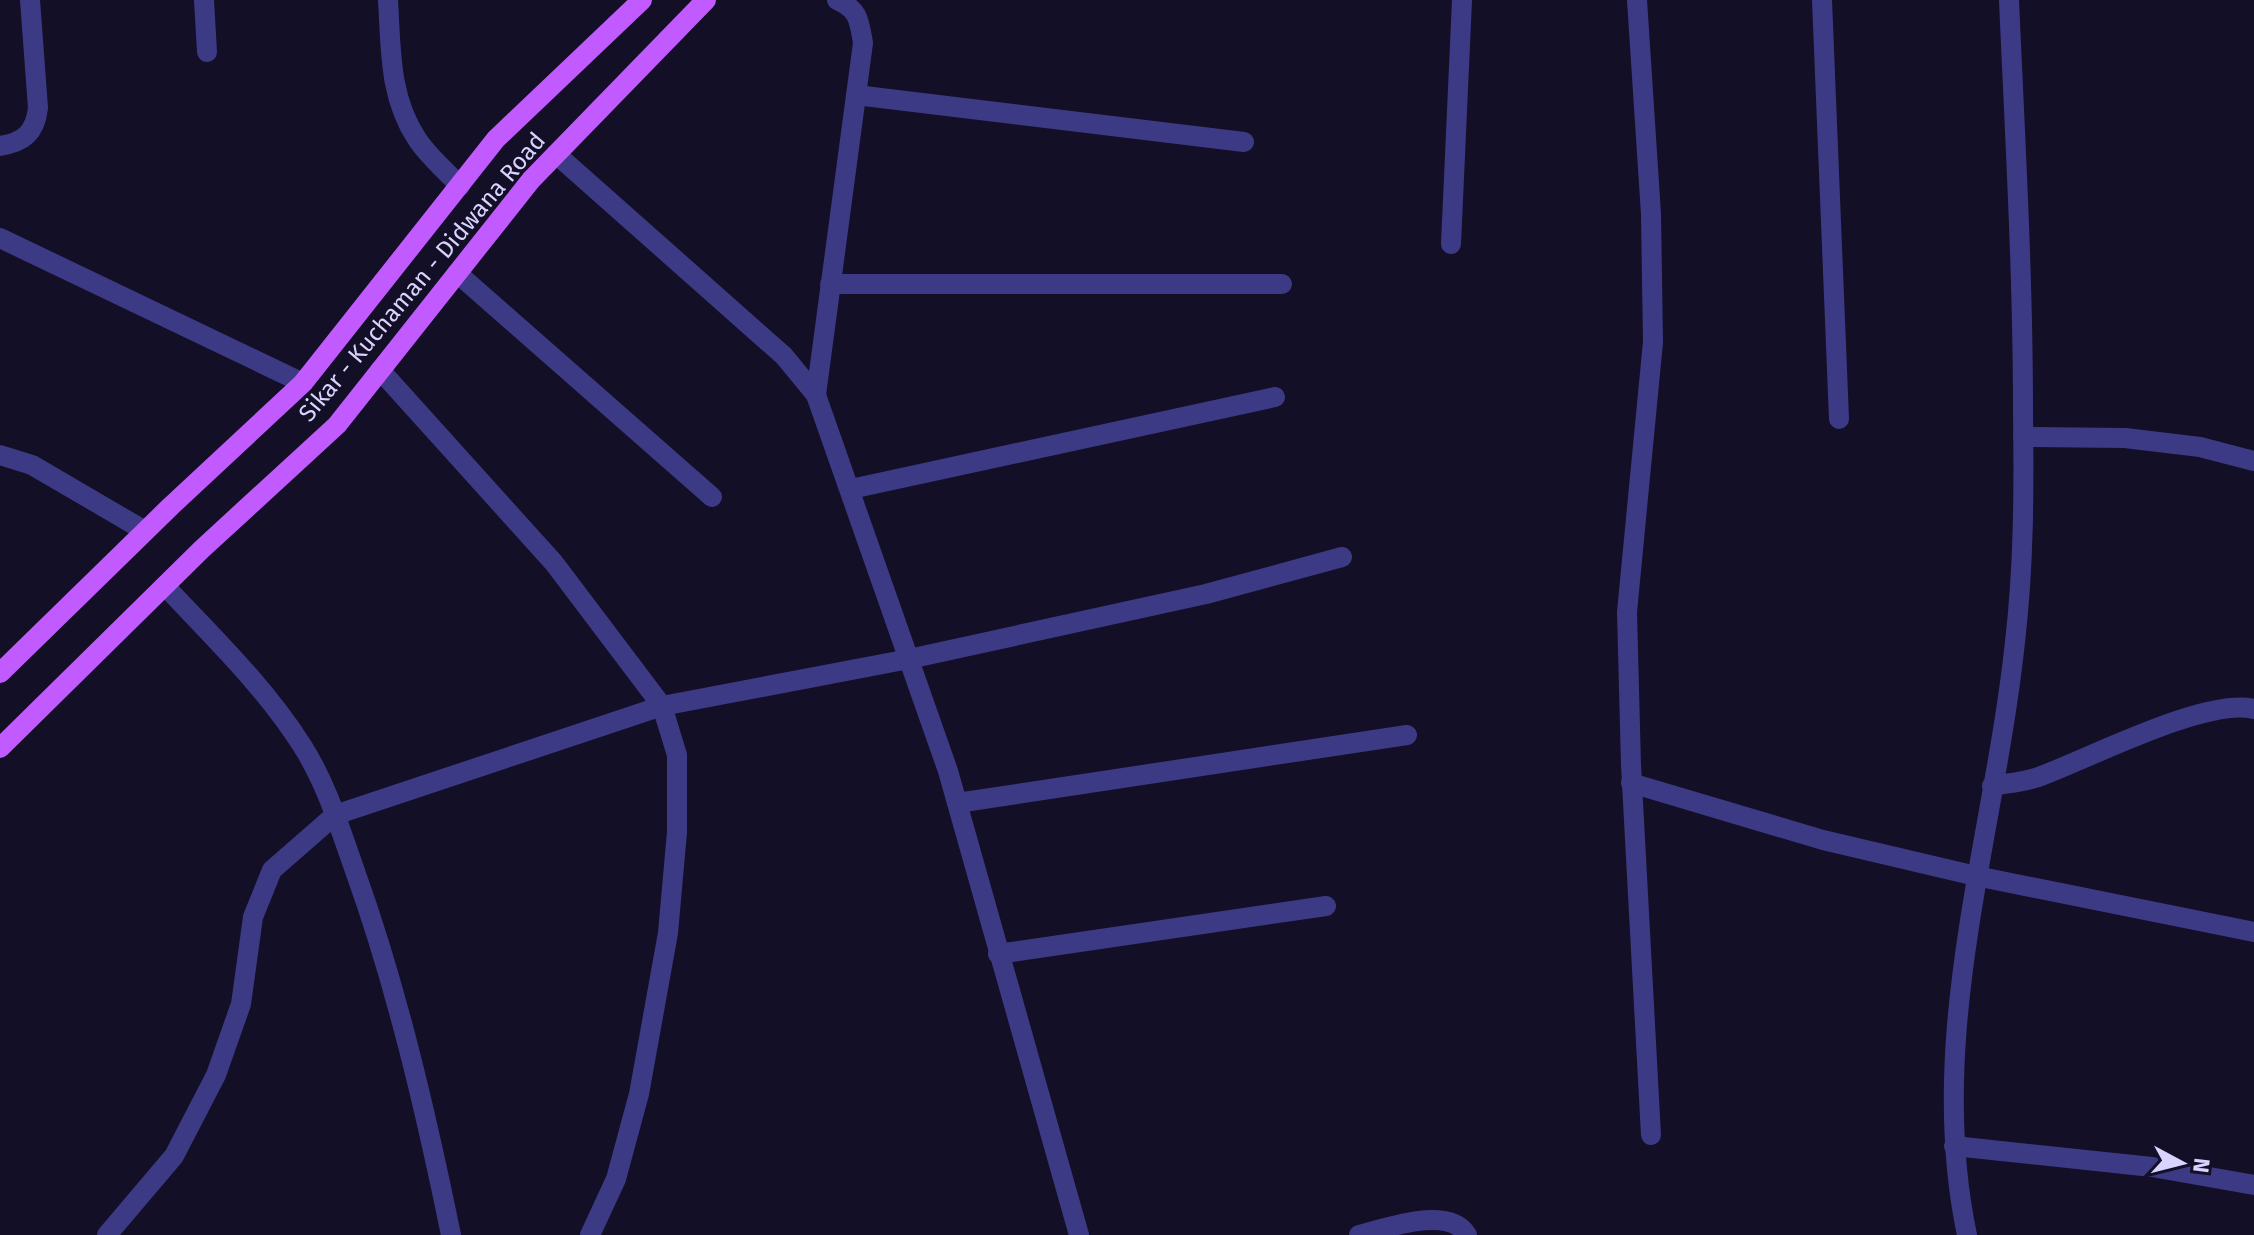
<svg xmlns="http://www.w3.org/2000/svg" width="2254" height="1235" viewBox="0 0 2254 1235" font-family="'Fira Sans',sans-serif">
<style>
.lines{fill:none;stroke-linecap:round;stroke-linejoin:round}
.minor{stroke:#3d3a85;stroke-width:20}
.primary{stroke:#c25bff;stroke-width:20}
.labels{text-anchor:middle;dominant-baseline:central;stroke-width:6;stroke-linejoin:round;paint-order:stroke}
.street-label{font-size:24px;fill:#d9d4ff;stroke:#130f26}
</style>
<rect width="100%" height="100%" fill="#130f26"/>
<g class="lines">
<!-- minor -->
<g class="minor">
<path d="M204 0 207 52"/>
<path d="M388 0C391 49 389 97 417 139 428 156 446 171 460 186"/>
<path d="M1637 0 1651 214 1653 342 1627 612 1631 765 1651 1135"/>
<path d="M1822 0 1839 419"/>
<path d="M856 95 1244 142"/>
<path d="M0 146C24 142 35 133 38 108L30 0"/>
<path d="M556 154 784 356 816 395 948 771 1079 1235"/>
<path d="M0 238 303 383"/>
<path d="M1451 244 1462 0"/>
<path d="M457 273 712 497"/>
<path d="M830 284H1282"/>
<path d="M380 370 554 563 662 706 677 755V832L668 933 639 1094 616 1179 590 1235"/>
<path d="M816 395 863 43C859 20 859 10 837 0"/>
<path d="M2023 437 2125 438 2200 447 2254 461"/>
<path d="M0 455 32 465 145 531"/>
<path d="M851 489 1275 397"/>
<path d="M165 586C214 638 265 687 303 747 327 785 340 829 355 871 397 988 426 1113 451 1235"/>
<path d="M1631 783 1823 840 1976 876 2254 932"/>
<path d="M1992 786C2008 783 2026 782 2041 776 2090 758 2207 697 2254 709"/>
<path d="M957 803 1407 735"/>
<path d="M998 954 1326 906"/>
<path d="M1954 1146 2152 1167 2254 1185"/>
<path d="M107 1235 174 1156 216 1075 241 1004 253 917 272 870 335 815 662 706 909 659 1206 594 1342 557"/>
<path d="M1359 1235C1387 1228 1449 1205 1467 1235"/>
<path d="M1967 1235C1925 1036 1994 839 2015 642 2024 565 2024 488 2023 411 2023 274 2015 137 2009 0"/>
</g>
<!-- primary -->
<g class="primary">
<path d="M0 673 171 506 303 383 496 139 642 0"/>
<path d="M0 748 202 549 337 425 531 180 706 0"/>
</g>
</g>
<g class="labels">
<!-- street labels -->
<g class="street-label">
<text transform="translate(422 277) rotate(-50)">Sikar - Kuchaman - Didwana Road</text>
</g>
</g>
<!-- north arrow -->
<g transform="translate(2182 1163) rotate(97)" stroke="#130f26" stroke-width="6" paint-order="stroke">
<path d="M0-6L14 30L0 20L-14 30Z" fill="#d9d4ff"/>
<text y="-12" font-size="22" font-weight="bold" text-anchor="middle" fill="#d9d4ff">N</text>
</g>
</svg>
